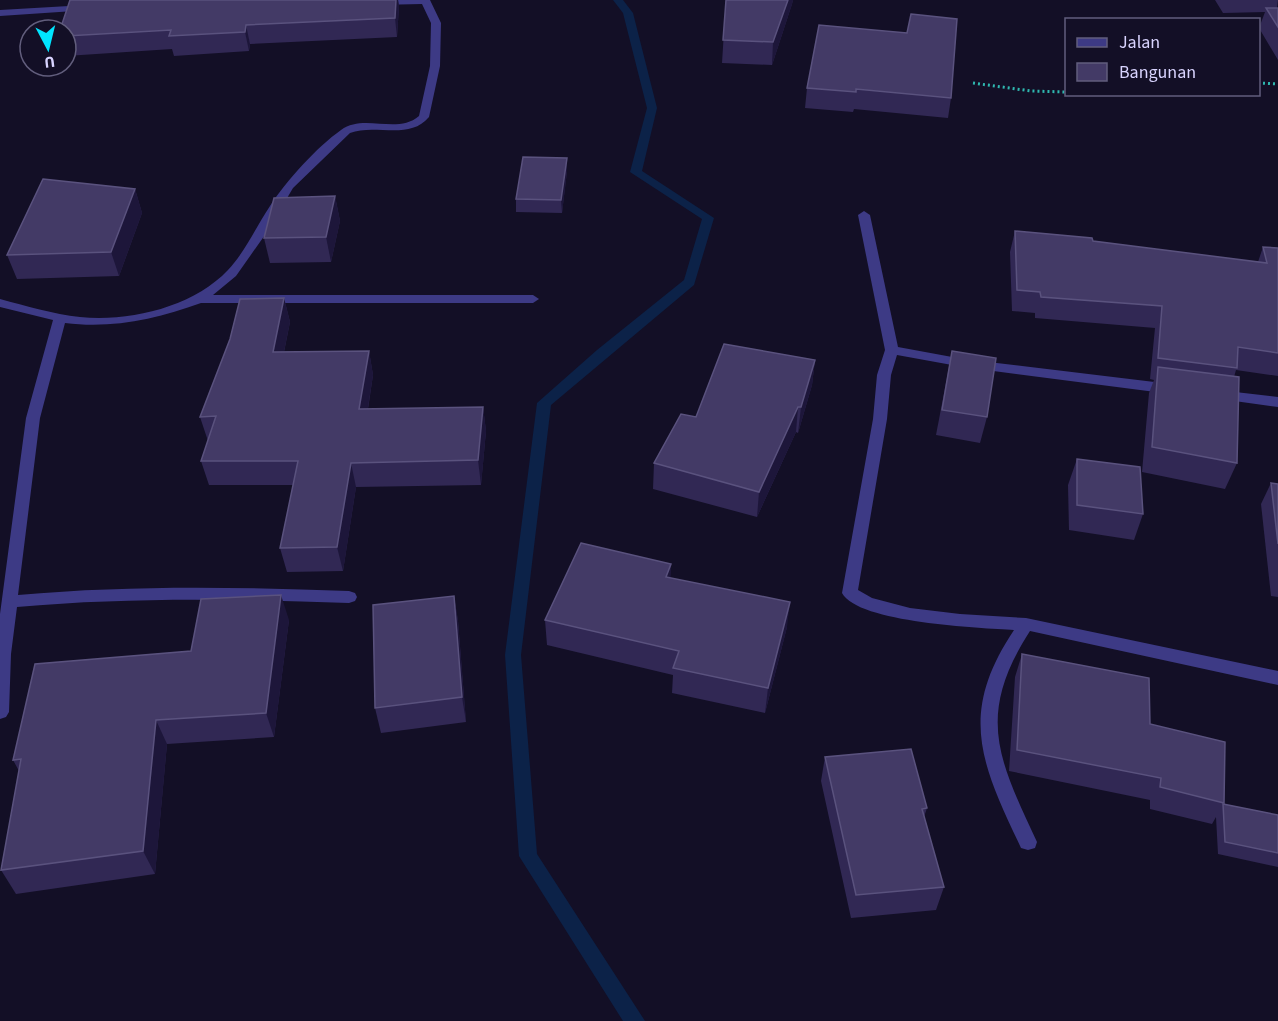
<svg xmlns="http://www.w3.org/2000/svg" width="1278" height="1021" viewBox="0 0 1278 1021" font-family="'Source Sans 3',sans-serif">
<style>
.lines{fill:none;stroke-linecap:round;stroke-linejoin:round}
.stream{fill:#0c2248;fill-rule:evenodd}
.path{stroke:#2fb8b0;stroke-width:3;stroke-dasharray:2 3;stroke-linecap:butt}
.minor{fill:#3d3a85;fill-rule:evenodd}
.wall{fill:#312854}
.shaded-wall{fill:#1d163a}
.building{fill:#433a66;stroke:#5a527e;stroke-width:1.5}
</style>
<rect width="100%" height="100%" fill="#130f26"/>
<g class="lines">
<!-- stream -->
<path class="stream" d="M613 0H623L633 13 657 108 642 171 714 218 694 285 551 405 521 655 537 854 645 1021H623L519 856 505 655 537 403 597 350 684 280 702 219 630 172 647 108 623 13Z"/>
<!-- path -->
<g class="path">
<path d="M973 83 1031 91 1066 92"/>
<path d="M1258 83 1278 84"/>
</g>
<!-- minor -->
<g class="minor">
<path d="M374 0H430L441 23 440 66 429 117C409 141 375 123 350 133L293 188 267 232 236 276 213 295H533L539 299 533 303H201C157 319 112 329 65 323L40 418 18 595C129 585 239 587 349 591L355 593 357 597 355 601 349 603C238 599 128 597 17 607L11 654 9 712 6 717 0 719V614L26 418 53 320 0 307V299C26 306 53 314 80 317 130 322 193 307 228 270 245 252 256 227 270 206 286 181 317 147 341 130 364 113 397 135 419 116L430 66 431 23 422 4 377 5 374 4Z"/>
<path d="M86 5 91 8 89 10 0 16V10Z"/>
<path d="M864 211 870 215 898 347 963 359 1171 384 1178 389 1171 394 963 367 897 355 891 375 887 419 858 590 872 598 910 608 960 614 1026 618 1278 671V685L1030 631C975 716 999 760 1037 842L1035 848 1028 850 1021 848C982 765 957 715 1014 630 981 628 858 623 842 593L873 419 877 375 885 350 858 215Z"/>
<path d="M1218 390 1278 397V407L1213 398 1211 395Z"/>
</g>
</g>
<!-- wall -->
<g class="wall">
<path d="M70 0H398L399 6 397 37 250 44 249 51 174 56 172 49 66 56V30Z"/>
<path d="M726 0H793L792 4 772 65 722 63Z"/>
<path d="M1215 0H1278L1277 8H1278V60L1259 28 1265 12 1223 13Z"/>
<path d="M819 25 951 98 948 118 854 109 853 112 805 108 807 88Z"/>
<path d="M567 171 562 213 516 212V199Z"/>
<path d="M135 189 142 213 119 276 17 279 7 255Z"/>
<path d="M335 196 340 221 331 262 270 263 264 238Z"/>
<path d="M1015 231 1258 262 1263 247 1278 248V376L1236 370 1234 377 1237 463 1225 489 1142 472 1149 393 1154 380 1150 379 1155 328 1035 318V313L1012 311 1010 252Z"/>
<path d="M284 298 290 322 284 352 369 351 373 375 368 409 483 407 486 431 481 485 356 487 343 571 287 572 280 548 293 485H209L201 461 208 441 200 417Z"/>
<path d="M952 351 987 417 980 443 936 435Z"/>
<path d="M815 360 812 385 798 433 796 432 757 517 653 489 654 463 696 417Z"/>
<path d="M1077 459 1143 514 1134 540 1069 530 1068 485Z"/>
<path d="M1271 483 1278 484V597L1271 596 1261 504Z"/>
<path d="M671 564 670 578 787 627 765 713 672 693 673 675 547 645 545 620Z"/>
<path d="M454 596 458 621 466 722 381 733 375 708Z"/>
<path d="M289 620 274 737 167 744 155 874 16 894 1 870 19 771 13 760 191 651Z"/>
<path d="M1022 654 1150 724 1224 803 1223 804 1278 815V867L1218 854 1216 817 1212 824 1150 809V800L1009 771 1015 677Z"/>
<path d="M825 757 927 808 924 817 944 887 936 910 851 918 821 781Z"/>
</g>
<!-- shaded-wall -->
<g class="shaded-wall">
<path d="M396 0H398L399 6 397 37 395 18Z"/>
<path d="M788 0H793L792 4 772 65 773 42Z"/>
<path d="M246 25 250 44 249 51 245 32Z"/>
<path d="M567 158V171L562 213 561 200Z"/>
<path d="M135 189 142 213 119 276 111 252Z"/>
<path d="M335 196 340 221 331 262 326 237Z"/>
<path d="M284 298 290 322 279 376 273 352Z"/>
<path d="M369 351 373 375 364 433 359 409Z"/>
<path d="M815 360 812 385 798 433 801 407Z"/>
<path d="M483 407 486 431 481 485 478 460Z"/>
<path d="M798 407 796 432 757 517 759 492Z"/>
<path d="M351 463 356 487 343 571 337 547Z"/>
<path d="M671 564 670 590 666 577Z"/>
<path d="M281 595 289 620 274 737 266 713Z"/>
<path d="M454 596 458 621 466 722 462 697Z"/>
<path d="M790 602 787 627 765 713 768 688Z"/>
<path d="M156 720 167 744 155 874 143 851Z"/>
</g>
<!-- building -->
<g class="building">
<path d="M70 0H396L395 18 246 25 245 32 169 36 171 30 66 36V30H60Z"/>
<path d="M726 0H788L773 42 723 40Z"/>
<path d="M1266 8H1278V27Z"/>
<path d="M911 14 957 19 951 98 856 89V92L807 88 819 25 907 33Z"/>
<path d="M523 157 567 158 561 200 516 199Z"/>
<path d="M43 179 135 189 111 252 7 255Z"/>
<path d="M335 196 326 237 264 238 274 198Z"/>
<path d="M1015 231 1092 238 1093 241 1267 263 1263 247 1278 248V353L1238 347 1237 368 1158 358 1162 306 1041 297 1040 292 1017 290Z"/>
<path d="M284 298 273 352 369 351 359 409 483 407 478 460 351 463 337 547 280 548 298 461H201L216 416 200 417 230 339 240 299Z"/>
<path d="M724 344 815 360 801 407H798L759 492 654 463 681 414 696 417Z"/>
<path d="M952 351 996 358 987 417 942 410Z"/>
<path d="M1158 367 1239 377 1237 463 1152 447Z"/>
<path d="M1077 459 1140 467 1143 514 1077 505Z"/>
<path d="M1271 483 1278 484V544Z"/>
<path d="M581 543 671 564 666 577 790 602 768 688 673 668 679 651 545 620Z"/>
<path d="M281 595 266 713 156 720 143 851 1 870 21 759 13 760 35 664 191 651 201 599Z"/>
<path d="M454 596 462 697 375 708 373 605Z"/>
<path d="M1022 654 1149 678 1150 724 1225 742 1224 803 1160 787 1161 778 1017 750Z"/>
<path d="M911 749 927 808 922 809 944 887 856 895 825 757Z"/>
<path d="M1223 804 1278 815V853L1225 842Z"/>
</g>
<!-- legend -->
<rect x="1065" y="18" width="195" height="78" fill="#130f26" stroke="#625e7d" stroke-width="1.5"/>
<rect x="1077" y="38" width="30" height="9" fill="#3d3a85" stroke="#625e7d" stroke-width="1.5"/>
<text x="1119" y="48" font-size="18" fill="#d9d4ff">Jalan</text>
<rect x="1077" y="63" width="30" height="18" fill="#433a66" stroke="#625e7d" stroke-width="1.5"/>
<text x="1119" y="78" font-size="18" fill="#d9d4ff">Bangunan</text>
<!-- north arrow -->
<g transform="translate(48 48) rotate(173)"><circle r="28" fill="#130f26" stroke="#625e7d" stroke-width="1.5"/>
<path d="M0-4.5L10 22L0 15L-10 22Z" fill="#00e5ff"/>
<text y="-9" font-size="16" font-weight="bold" text-anchor="middle" fill="#d9d4ff">U</text>
</g>
</svg>
